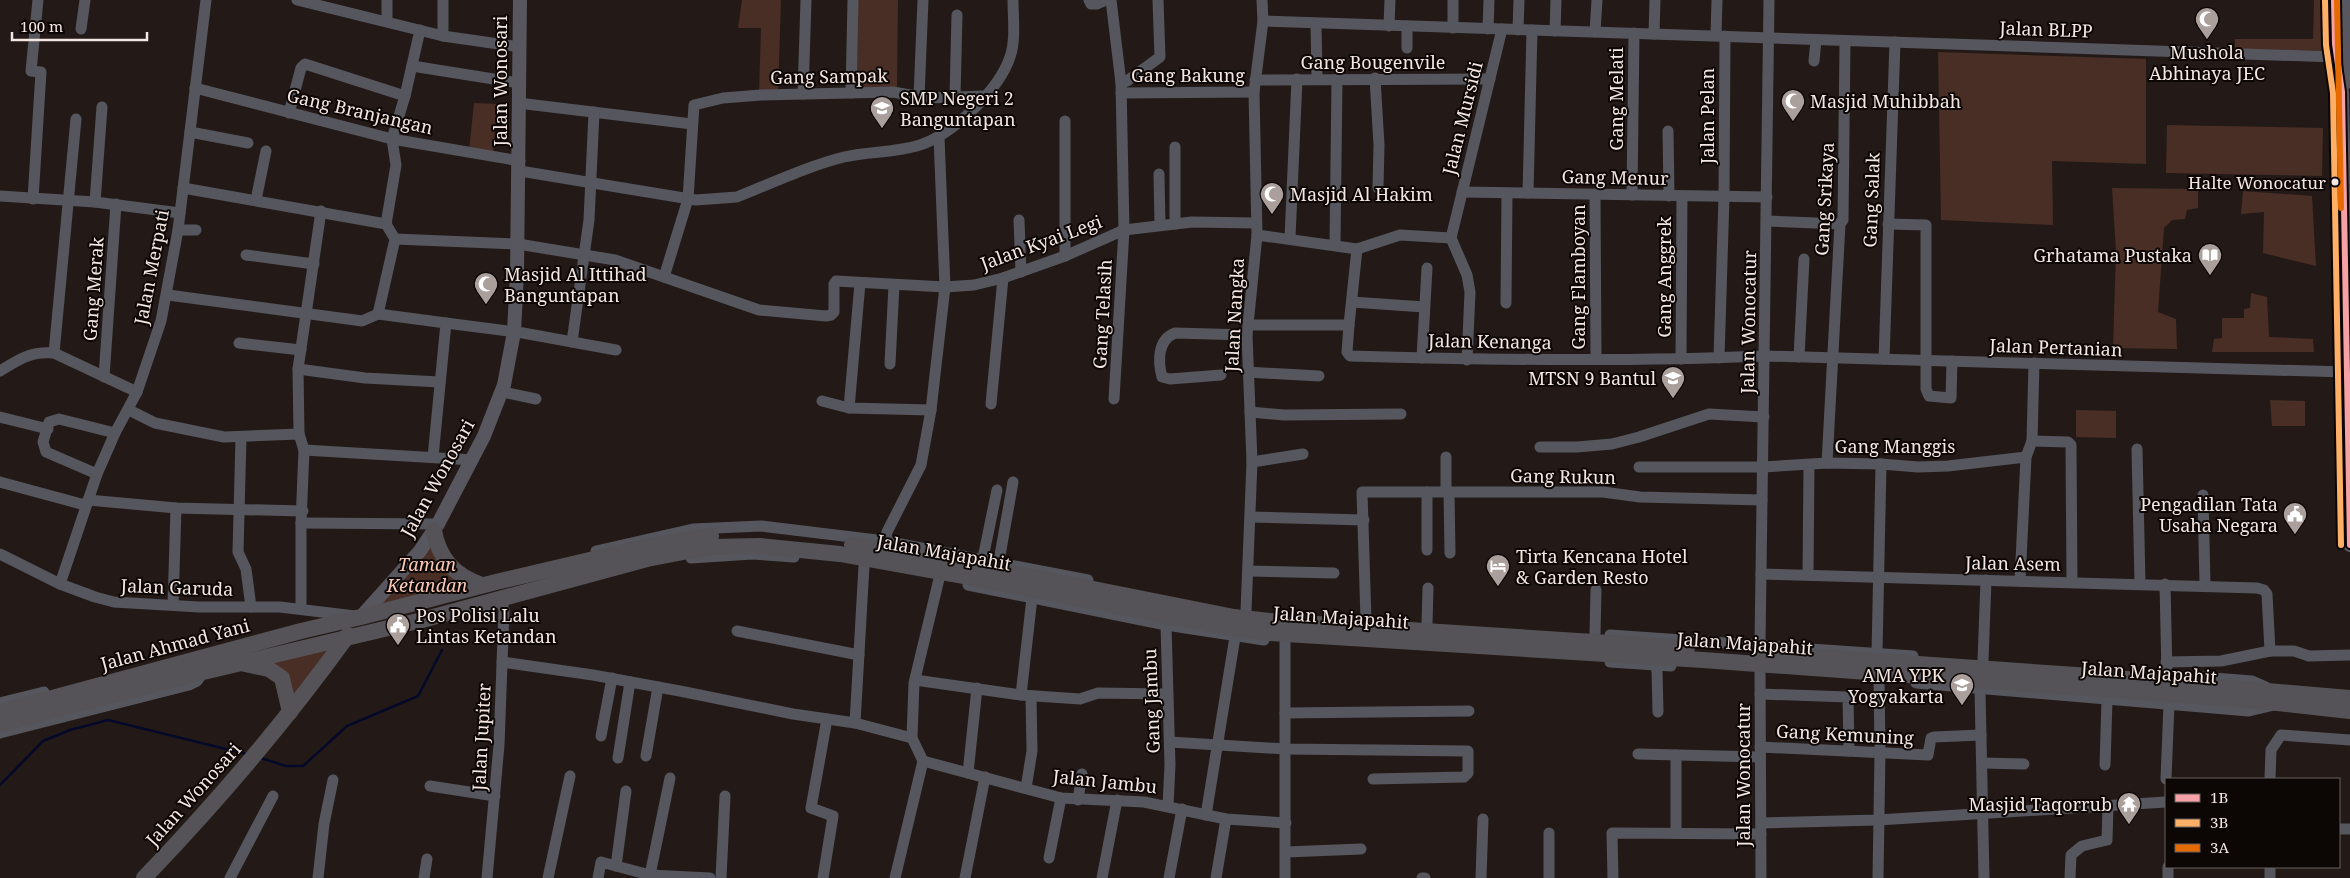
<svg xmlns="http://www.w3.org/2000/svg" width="2350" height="878" viewBox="0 0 2350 878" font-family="'Noto Serif',serif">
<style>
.green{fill:#482e24}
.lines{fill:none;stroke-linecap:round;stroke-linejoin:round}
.stream{stroke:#050929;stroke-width:2.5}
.minor{stroke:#55565e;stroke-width:11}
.major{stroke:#58565e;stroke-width:14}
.highway{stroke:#555357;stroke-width:16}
.bus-1-casing{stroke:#0c0604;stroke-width:10}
.bus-2-casing{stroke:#0c0604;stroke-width:10}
.bus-3-casing{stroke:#0c0604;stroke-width:10}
.bus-1{stroke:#f5a1a5;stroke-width:6}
.bus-2{stroke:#ffaf66;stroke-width:6}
.bus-3{stroke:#e56a00;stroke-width:6}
.bus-dot{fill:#f4e7e2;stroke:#0c0604;stroke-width:2}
.labels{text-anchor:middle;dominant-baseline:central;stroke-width:4;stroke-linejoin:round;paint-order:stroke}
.bus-label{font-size:17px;fill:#f4e7e2;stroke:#0c0604;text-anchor:end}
.street-label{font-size:18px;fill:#f4e7e2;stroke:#0c0604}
.poi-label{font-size:18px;fill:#f4e7e2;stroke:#0c0604;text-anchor:start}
.park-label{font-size:18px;font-style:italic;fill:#fac9b5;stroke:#0c0604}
</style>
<rect width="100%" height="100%" fill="#231a17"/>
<!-- green -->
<g class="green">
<path d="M742 0H781L778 93 759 94 761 28H738Z"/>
<path d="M854 0H898L897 89 852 88Z"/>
<path d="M2314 0H2327V44L2324 51 2235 49V39H2313Z"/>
<path d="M1938 52 2146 59V164L2052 161 2053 225 1941 220Z"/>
<path d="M474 103 497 104 493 155 469 151Z"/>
<path d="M2167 125 2323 128 2322 176 2166 173Z"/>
<path d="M2112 188 2198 189V208L2187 210 2185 219 2172 220 2164 228 2158 312 2176 319 2177 349 2113 348 2116 252Z"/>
<path d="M2243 191 2312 196 2316 266 2263 253 2264 212 2241 214Z"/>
<path d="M2251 293 2267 297 2269 337 2313 339 2314 352H2212L2214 339 2222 338V318H2244V309L2250 308Z"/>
<path d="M2270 400 2305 401V426H2272Z"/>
<path d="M2076 410 2116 411V438L2076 437Z"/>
<path d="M429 540 468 585 370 611Z"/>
<path d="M327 651 292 701 261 663Z"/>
</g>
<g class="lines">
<!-- stream -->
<g class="stream">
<path d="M261 758 286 766H303L347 726 418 696 442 650"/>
<path d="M0 785 43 741 70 730 108 720 246 754"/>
</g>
<!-- minor -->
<g class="minor">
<path d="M297 0 443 36 520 47"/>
<path d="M387 0V21"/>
<path d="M443 0V36"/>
<path d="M1089 0 1091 4H1097L1106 0"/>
<path d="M1111 0 1121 83 1124 230 1114 399"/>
<path d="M1453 0V28"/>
<path d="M1263 21 2336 57"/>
<path d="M1316 24 1317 79"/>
<path d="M1389 26 1390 0"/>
<path d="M81 29 85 0"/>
<path d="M1488 29 1489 0"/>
<path d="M1518 30 1519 0"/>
<path d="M1555 31 1556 0"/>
<path d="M1595 32 1597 0"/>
<path d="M1654 34 1655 0"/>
<path d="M1716 35 1717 0"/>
<path d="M1407 48V26"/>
<path d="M1814 61 1816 40"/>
<path d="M412 66 519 83"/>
<path d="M1375 78 1379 145 1378 188"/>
<path d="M1255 80 1490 79"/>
<path d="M1121 83 1127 81 1160 57 1158 0"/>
<path d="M195 88 392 139 520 161"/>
<path d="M851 93 853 0"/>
<path d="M1121 93 1254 92"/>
<path d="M803 94 806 0"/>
<path d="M919 97 923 0"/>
<path d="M955 97 957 15"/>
<path d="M518 103 692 124"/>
<path d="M289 113 301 68 305 64 405 96"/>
<path d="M1065 121V256"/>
<path d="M1668 131 1669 196"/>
<path d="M190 132 248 143"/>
<path d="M520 171 696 200 737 197C772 183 808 166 844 157 869 151 895 153 920 145 953 134 999 90 1010 57 1016 40 1013 18 1013 0"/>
<path d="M1159 174 1160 225"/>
<path d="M183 188 386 224 395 239 378 314"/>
<path d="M1462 192 1767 197"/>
<path d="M1528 193 1532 30"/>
<path d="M1595 194 1596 359"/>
<path d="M1632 195 1634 33"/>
<path d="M0 196 95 202 180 213"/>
<path d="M33 199 41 72 31 71 38 0"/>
<path d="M256 200 266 151"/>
<path d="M95 202 102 107"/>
<path d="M1019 220 1021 272"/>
<path d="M1767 221 1840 224"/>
<path d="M386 224 396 165 392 139 405 96 420 30"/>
<path d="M1175 224V147"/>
<path d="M1888 224 1926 225V389L1929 396 1951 398 1952 361"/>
<path d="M178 230H196"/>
<path d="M1257 235 1357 249 1400 235 1451 238"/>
<path d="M1290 238 1297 79"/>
<path d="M395 239 518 244 615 260 759 310 826 316 831 315 834 312V284L836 281 945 287 974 285 1003 278 1065 256 1124 230 1192 222 1255 223"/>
<path d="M1335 245 1337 79"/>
<path d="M246 255 314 264"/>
<path d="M664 277 688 199 694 105 723 98 761 95 893 92 927 98 985 96"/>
<path d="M168 295 355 320 362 321 378 314"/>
<path d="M1352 302 1424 307"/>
<path d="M1506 303 1507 193"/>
<path d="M378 314 446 323 433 457"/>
<path d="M446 323 523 333 616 350"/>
<path d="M1248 325H1349L1347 352 1350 356C1488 360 1627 362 1765 356L2347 372"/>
<path d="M1349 325 1357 249"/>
<path d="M572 342 589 220 594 112"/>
<path d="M239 343 301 350"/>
<path d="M54 353 76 119"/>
<path d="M1799 357 1804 259"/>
<path d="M1422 358 1427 268"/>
<path d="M1719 358 1724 197 1725 36"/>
<path d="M1681 359 1682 196"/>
<path d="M1884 359 1895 42"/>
<path d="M1467 360 1470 292 1467 275 1451 238 1502 29"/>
<path d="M890 364 894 285"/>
<path d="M298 369 365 378 439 382"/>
<path d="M0 371C19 359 31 351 54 353L137 392"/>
<path d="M1247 372 1319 376"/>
<path d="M1221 375 1170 379 1162 377C1158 362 1157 340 1175 333L1247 335"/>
<path d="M104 377 116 204"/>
<path d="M502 392 536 399"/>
<path d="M822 401 849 408 931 410"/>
<path d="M991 404 1003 278"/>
<path d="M849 408 860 283"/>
<path d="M129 410 155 423 224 437 299 434 304 450 473 460"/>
<path d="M1250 412 1284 415 1401 414"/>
<path d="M0 417 48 429"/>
<path d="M299 434 298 369 321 211"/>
<path d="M241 437 238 552 246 569 251 607"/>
<path d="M2032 441 2068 442 2071 445 2072 582"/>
<path d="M1540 447H1577L1612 444 1639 437 1709 414 1764 417"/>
<path d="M2137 449 2140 583"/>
<path d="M1252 462 1303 454"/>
<path d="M1827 463 1840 224 1843 220 1845 41"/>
<path d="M1639 467H1763L1827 463 1881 464 1918 467 1948 466 2026 457"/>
<path d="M97 474 46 452 43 442 49 422 59 419 115 433"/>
<path d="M0 482 85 505"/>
<path d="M1427 492V550"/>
<path d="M1446 492V457"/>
<path d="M1449 492 1450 553"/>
<path d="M2203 495 2205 585"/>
<path d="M88 500 176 508 303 511"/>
<path d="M1251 517 1364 520"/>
<path d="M301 523 438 524"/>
<path d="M885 541 887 532 921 465 931 410 945 287 939 137"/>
<path d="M596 551 693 529 761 526 885 541 1088 580"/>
<path d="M0 554 60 584 95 597 114 602 199 607H280L355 616"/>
<path d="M691 558 752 554 794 557"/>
<path d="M983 558 997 490"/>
<path d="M999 561 1013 482"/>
<path d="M1248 571 1334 573"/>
<path d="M1761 574 2257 588 2264 590 2267 594 2270 651H2294L2309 656 2350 655"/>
<path d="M1808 575 1809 465"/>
<path d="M2020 581 2026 457 2032 441 2034 363"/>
<path d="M60 584 97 474 115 433 137 392 161 321 178 230 206 0"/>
<path d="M2165 584 2167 675"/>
<path d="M968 585 1166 625 1264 640"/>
<path d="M173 605 176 508"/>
<path d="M301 608V523L304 450"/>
<path d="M1246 611 1252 462 1247 335 1257 235 1254 92 1263 21 1262 0"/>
<path d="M1366 620 1362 492H1603L1640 497 1762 500"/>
<path d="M1427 624 1428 588"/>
<path d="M1166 625 1170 765 1168 806"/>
<path d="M737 631 859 655"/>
<path d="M1595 634 1596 590"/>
<path d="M1610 635 1913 656"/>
<path d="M1285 642V878"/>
<path d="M1760 644 1769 0"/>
<path d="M1877 653 1881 464"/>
<path d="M1983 661 1986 580"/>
<path d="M502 662 593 675 685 692 793 714 855 723 912 738"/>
<path d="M1610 662 1671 666"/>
<path d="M2166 662 2221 661 2270 651"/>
<path d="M1654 665 1657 670 1658 712"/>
<path d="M1760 671 1761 878"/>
<path d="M2201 677 2252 681 2266 687"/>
<path d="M915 680 1021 695 1080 699 1098 693 1167 694"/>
<path d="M1916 683 2249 711 2274 705"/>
<path d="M1980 690 1984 878"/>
<path d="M1760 694 1848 697 1849 751"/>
<path d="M1021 695 1032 598"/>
<path d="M0 703 44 692"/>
<path d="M1285 713 1469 711"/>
<path d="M855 723 864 566"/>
<path d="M0 733 189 685 197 681 202 674"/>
<path d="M601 736 612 678"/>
<path d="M1170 742 1286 749 1468 751V773L1464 777 1373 779"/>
<path d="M1760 747 1928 755 1931 738 1934 737 1981 735"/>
<path d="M1638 754 1760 757"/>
<path d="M646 756 658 687"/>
<path d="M618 758 630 682"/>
<path d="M923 761 1061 798 1144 802 1226 819 1286 823"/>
<path d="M1982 763 2024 764"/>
<path d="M2105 765 2107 700"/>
<path d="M968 773 977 688"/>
<path d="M2166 779 2169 704"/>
<path d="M2270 779 2271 750 2281 735 2350 740"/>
<path d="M430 786 495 796"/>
<path d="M1026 788 1032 751 1031 696"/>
<path d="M1078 800 1082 774"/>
<path d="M1206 815 1235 637"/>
<path d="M1761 823 1878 820 2166 802"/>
<path d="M2339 829H2350"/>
<path d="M1549 833V878"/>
<path d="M1676 833V755"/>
<path d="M1286 852 1361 849"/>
<path d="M1049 858 1061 798"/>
<path d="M616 866 626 791"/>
<path d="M2168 867V878"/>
<path d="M2270 867V878"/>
<path d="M650 875 710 878"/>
<path d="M230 878 273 796"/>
<path d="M318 878 324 824 333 780"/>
<path d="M424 878 427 859"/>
<path d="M487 878 499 745 504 610 501 599"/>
<path d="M548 878 570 776"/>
<path d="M598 878 601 862 650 875 670 778"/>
<path d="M721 878 725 796"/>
<path d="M823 878 833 816 811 808 827 719"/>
<path d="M895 878 923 761 912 738 914 683 939 579"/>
<path d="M965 878 985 777"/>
<path d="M1102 878 1117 800"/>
<path d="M1169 878 1182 809"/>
<path d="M1216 878 1226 819"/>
<path d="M1422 878H1425"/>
<path d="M1481 878 1483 819"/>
<path d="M1613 878 1612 833 1761 834"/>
<path d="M1878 878 1880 752 1879 680"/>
<path d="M2070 878 2071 855 2082 846 2107 840 2108 806"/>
</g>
<!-- major -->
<g class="major">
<path d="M2334 0 2335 44 2342 92 2350 545"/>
<path d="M2346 0 2347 82"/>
<path d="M361 617 420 551 438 524 484 436 504 385 514 332 517 273 520 0"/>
</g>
<!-- highway -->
<g class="highway">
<path d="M434 531C439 559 455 576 482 585"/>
<path d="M852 545 987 568 1234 617 1269 621 1687 648"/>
<path d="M1759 653 2091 676 2350 698"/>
<path d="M245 664 269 669 282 678 290 712"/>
<path d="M0 712 301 631 361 617 496 582 641 548 711 536"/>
<path d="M0 724 203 672 422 620 647 559 709 547 760 546 840 554 985 580 1224 627 1269 633 1703 660 2250 700 2350 711"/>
<path d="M144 878C217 802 286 721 348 635"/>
</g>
<!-- bus-1 casing -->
<g class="bus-1-casing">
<path id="bus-1" d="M2334 0 2335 44 2342 92 2350 545"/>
</g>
<!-- bus-2 casing -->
<g class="bus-2-casing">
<path id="bus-2" d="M2325 0 2326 45 2333 93 2341 545"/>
</g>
<!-- bus-3 casing -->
<g class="bus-3-casing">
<path id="bus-3" d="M2337 0 2341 208"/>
</g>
<!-- bus-1 -->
<use href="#bus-1" class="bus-1"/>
<!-- bus-2 -->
<use href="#bus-2" class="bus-2"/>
<!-- bus-3 -->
<use href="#bus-3" class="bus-3"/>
</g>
<!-- icons -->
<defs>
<g id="mosque-pin" transform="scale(1.25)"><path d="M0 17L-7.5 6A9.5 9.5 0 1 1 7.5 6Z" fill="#ab9f9b" stroke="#0c0604"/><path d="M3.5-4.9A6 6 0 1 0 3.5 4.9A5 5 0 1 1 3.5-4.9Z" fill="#fff"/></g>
<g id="school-pin" transform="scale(1.25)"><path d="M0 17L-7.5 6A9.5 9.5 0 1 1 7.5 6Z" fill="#ab9f9b" stroke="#0c0604"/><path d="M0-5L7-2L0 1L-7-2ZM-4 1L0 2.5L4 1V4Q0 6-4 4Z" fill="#fff"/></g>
<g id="library-pin" transform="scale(1.25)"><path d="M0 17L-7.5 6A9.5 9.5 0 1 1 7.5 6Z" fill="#ab9f9b" stroke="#0c0604"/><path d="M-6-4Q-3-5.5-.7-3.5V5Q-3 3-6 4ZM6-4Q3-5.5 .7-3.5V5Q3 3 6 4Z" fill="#fff"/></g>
<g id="civic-pin" transform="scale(1.25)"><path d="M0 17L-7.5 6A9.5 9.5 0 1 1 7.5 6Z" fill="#ab9f9b" stroke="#0c0604"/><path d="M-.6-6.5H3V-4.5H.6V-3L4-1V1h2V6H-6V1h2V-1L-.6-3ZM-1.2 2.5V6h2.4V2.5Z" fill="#fff"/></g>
<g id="hotel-pin" transform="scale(1.25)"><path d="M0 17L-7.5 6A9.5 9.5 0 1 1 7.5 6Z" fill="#ab9f9b" stroke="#0c0604"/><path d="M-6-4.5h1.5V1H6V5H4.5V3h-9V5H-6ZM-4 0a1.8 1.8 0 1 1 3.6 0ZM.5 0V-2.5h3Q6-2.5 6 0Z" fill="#fff"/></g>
<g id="temple-pin" transform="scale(1.25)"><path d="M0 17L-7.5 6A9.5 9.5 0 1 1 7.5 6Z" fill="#ab9f9b" stroke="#0c0604"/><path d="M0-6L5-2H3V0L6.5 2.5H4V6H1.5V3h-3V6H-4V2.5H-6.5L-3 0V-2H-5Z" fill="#fff"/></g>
</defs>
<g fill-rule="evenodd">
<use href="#mosque-pin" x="2207" y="19"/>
<use href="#mosque-pin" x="1793" y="101"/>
<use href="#school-pin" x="882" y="108"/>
<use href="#mosque-pin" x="1272" y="194"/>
<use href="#library-pin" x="2210" y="255"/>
<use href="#mosque-pin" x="486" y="284"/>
<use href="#school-pin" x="1673" y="378"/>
<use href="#civic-pin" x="2295" y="514"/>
<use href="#hotel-pin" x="1498" y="566"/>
<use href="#civic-pin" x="398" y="625"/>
<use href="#school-pin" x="1962" y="685"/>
<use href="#temple-pin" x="2129" y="804"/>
</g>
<!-- markers -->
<circle class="bus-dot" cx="2335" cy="182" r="4.5"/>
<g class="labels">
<!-- bus labels -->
<g class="bus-label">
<text x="2326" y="182">Halte Wonocatur</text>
</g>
<!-- street labels -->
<g class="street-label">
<text transform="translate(2046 29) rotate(2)">Jalan BLPP</text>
<text x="1373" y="62">Gang Bougenvile</text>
<text x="1188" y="75">Gang Bakung</text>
<text transform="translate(829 76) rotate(-1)">Gang Sampak</text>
<text transform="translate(500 81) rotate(-90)">Jalan Wonosari</text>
<text transform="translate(1616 99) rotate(-90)">Gang Melati</text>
<text transform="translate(360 111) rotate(13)">Gang Branjangan</text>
<text transform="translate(1707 116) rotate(-90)">Jalan Pelan</text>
<text transform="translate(1462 118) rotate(-76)">Jalan Mursidi</text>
<text transform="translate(1615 177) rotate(1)">Gang Menur</text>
<text transform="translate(1824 199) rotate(-87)">Gang Srikaya</text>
<text transform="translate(1871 200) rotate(-88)">Gang Salak</text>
<text transform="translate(1041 242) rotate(-20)">Jalan Kyai Legi</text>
<text transform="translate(151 267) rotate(-79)">Jalan Merpati</text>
<text transform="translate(1578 277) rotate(-90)">Gang Flamboyan</text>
<text transform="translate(1664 277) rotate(-90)">Gang Anggrek</text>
<text transform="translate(93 289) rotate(-86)">Gang Merak</text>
<text transform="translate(1102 314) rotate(-87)">Gang Telasih</text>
<text transform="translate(1234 315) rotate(-87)">Jalan Nangka</text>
<text transform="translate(1748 322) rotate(-89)">Jalan Wonocatur</text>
<text transform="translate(1490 341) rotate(1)">Jalan Kenanga</text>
<text transform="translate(2056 347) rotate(2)">Jalan Pertanian</text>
<text x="1895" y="446">Gang Manggis</text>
<text transform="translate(1563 476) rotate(1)">Gang Rukun</text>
<text transform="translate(437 478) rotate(-61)">Jalan Wonosari</text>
<text transform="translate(944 552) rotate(10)">Jalan Majapahit</text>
<text transform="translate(2013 563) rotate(1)">Jalan Asem</text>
<text transform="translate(177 587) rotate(2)">Jalan Garuda</text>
<text transform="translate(1341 617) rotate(4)">Jalan Majapahit</text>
<text transform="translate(1745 643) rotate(4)">Jalan Majapahit</text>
<text transform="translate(175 644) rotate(-15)">Jalan Ahmad Yani</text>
<text transform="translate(2149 672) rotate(4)">Jalan Majapahit</text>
<text transform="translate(1151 701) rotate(-92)">Gang Jambu</text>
<text transform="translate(1845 734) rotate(3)">Gang Kemuning</text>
<text transform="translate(481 737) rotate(-87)">Jalan Jupiter</text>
<text transform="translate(1743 775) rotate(-90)">Jalan Wonocatur</text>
<text transform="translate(1105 781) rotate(6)">Jalan Jambu</text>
<text transform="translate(193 794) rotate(-48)">Jalan Wonosari</text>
</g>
<!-- poi labels -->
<g class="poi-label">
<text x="2207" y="52" text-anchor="middle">Mushola<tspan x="2207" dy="21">Abhinaya JEC</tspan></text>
<text x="900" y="98">SMP Negeri 2<tspan x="900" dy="21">Banguntapan</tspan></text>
<text x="1810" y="101">Masjid Muhibbah</text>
<text x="1290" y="194">Masjid Al Hakim</text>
<text x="2192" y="255" text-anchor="end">Grhatama Pustaka</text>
<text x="504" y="274">Masjid Al Ittihad<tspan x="504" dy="21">Banguntapan</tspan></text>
<text x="1656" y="378" text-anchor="end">MTSN 9 Bantul</text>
<text x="2278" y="504" text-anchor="end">Pengadilan Tata<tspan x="2278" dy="21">Usaha Negara</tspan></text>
<text x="1516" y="556">Tirta Kencana Hotel<tspan x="1516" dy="21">&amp; Garden Resto</tspan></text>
<text x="416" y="615">Pos Polisi Lalu<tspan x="416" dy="21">Lintas Ketandan</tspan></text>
<text x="1944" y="675" text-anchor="end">AMA YPK<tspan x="1944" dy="21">Yogyakarta</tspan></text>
<text x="2112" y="804" text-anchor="end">Masjid Taqorrub</text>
</g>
<!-- park labels -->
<g class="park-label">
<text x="427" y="564">Taman<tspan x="427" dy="21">Ketandan</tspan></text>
</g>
</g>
<!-- legend -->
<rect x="2165" y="778" width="175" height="90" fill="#0c0604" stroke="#69605d"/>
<rect x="2175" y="794" width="25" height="8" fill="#f5a1a5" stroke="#69605d"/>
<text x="2210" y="803" font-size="15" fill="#f4e7e2">1B</text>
<rect x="2175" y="819" width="25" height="8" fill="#ffaf66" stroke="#69605d"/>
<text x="2210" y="828" font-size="15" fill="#f4e7e2">3B</text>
<rect x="2175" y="844" width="25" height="8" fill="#e56a00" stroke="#69605d"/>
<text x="2210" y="853" font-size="15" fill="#f4e7e2">3A</text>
<!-- scale -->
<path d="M12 32v8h135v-8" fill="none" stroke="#f4e7e2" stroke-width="2.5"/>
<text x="20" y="32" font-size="15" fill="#f4e7e2" stroke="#0c0604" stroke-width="4" paint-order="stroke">100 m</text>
</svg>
